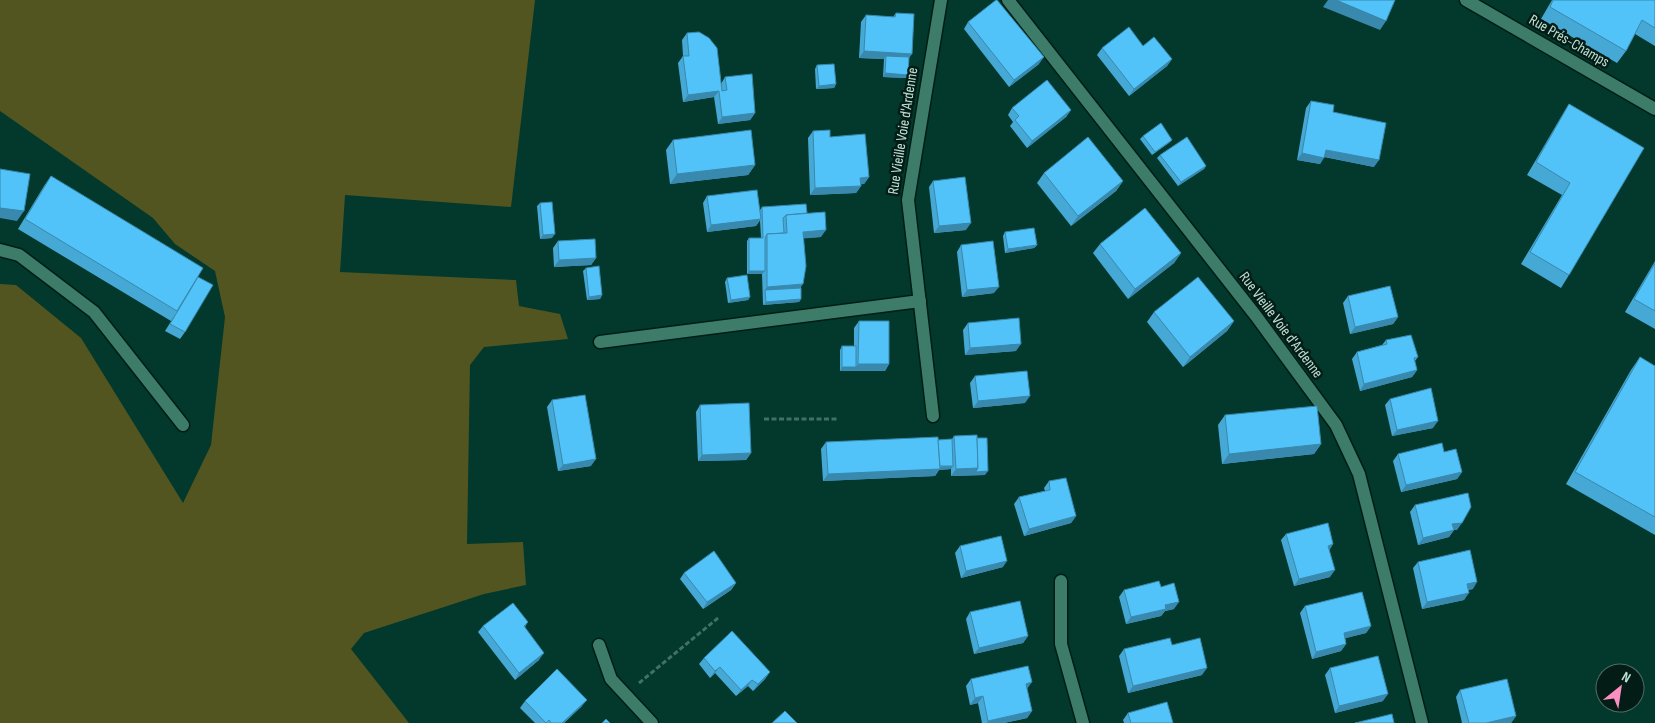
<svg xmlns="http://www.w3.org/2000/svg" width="1655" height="723" viewBox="0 0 1655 723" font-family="'Sofia Sans Condensed',sans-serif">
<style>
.green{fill:#525520}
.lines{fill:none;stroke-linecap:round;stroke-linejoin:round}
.minor-casing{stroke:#001e15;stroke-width:15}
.path{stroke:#417064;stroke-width:3;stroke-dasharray:5 2.5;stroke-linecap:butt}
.minor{stroke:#3c7c69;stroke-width:12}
.wall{fill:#46a8d5}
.shaded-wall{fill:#3988ae}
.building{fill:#51c3f8;stroke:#3988ae}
.labels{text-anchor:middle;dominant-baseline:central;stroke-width:5;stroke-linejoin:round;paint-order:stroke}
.street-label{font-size:15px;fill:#c0e0d5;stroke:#031d16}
</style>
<rect width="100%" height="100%" fill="#02392c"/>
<!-- green -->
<path class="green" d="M0 0H535L511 207 345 195 340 272 516 280 519 306 560 314 568 339 484 347 470 365 467 544 523 542 526 585 484 594 364 633 351 649 409 723H0V284L16 285 81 338 183 503 211 445 225 317 215 271 175 244 153 218 0 111Z"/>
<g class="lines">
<!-- minor casing -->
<g class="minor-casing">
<g id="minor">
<path d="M1008 0 1256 316 1336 425 1359 474 1422 723"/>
<path d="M1466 0 1655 109"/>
<path d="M0 250 19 255 94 312 183 425"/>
<path d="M600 342 920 301"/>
<path d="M933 416 908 200 941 0"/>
<path d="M1061 581V644L1083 723"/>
<path d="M599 645 611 679 652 723"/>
</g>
</g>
<!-- path -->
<g class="path">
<path d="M764 419H838"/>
<path d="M639 683 718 618"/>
</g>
<!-- minor -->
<use href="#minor" class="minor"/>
</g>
<!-- wall -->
<g class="wall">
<path d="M1552 0H1655V46L1635 34 1626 51 1617 63 1541 19Z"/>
<path d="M896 13 909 57 908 75 906 78 883 77 884 59 859 58 861 22 866 15 893 17Z"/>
<path d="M968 22 1039 64 1009 87 964 29Z"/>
<path d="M687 33 721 84 725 77 755 113 750 120 718 124 714 97 683 102 678 63 683 56 682 40Z"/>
<path d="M1143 46 1172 59 1167 66 1129 96 1097 55 1102 48Z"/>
<path d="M817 65 836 84 834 88 816 89 815 69Z"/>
<path d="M1311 101 1333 112 1374 167 1324 157 1320 164 1297 160 1306 108Z"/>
<path d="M1569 104 1644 148 1569 275 1561 288 1521 264 1562 195 1527 175 1561 117Z"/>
<path d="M1012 108 1071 110 1066 117 1027 148 1010 126 1013 122 1008 115Z"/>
<path d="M813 131 830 137 869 177 864 184H861V186L856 193 810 195 808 138Z"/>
<path d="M1143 136 1172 140 1169 143 1152 155 1140 139Z"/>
<path d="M673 140 755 165 748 175 670 184 666 150Z"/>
<path d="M1160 155 1206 166 1204 169 1178 186 1157 158Z"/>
<path d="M1044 173 1123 181 1116 191 1071 226 1037 183Z"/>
<path d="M51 176 198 277 185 332 180 339 165 331 175 315 171 321 18 229 44 186Z"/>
<path d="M933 181 966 230 934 233 929 187Z"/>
<path d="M707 196 760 210 762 207 807 213 821 237 804 238 801 288V299L799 302 763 305 762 274H747V241L749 238H761L760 220 756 226 707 232 703 203Z"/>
<path d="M540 203 552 238 540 239 537 206Z"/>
<path d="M1005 232 1037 245 1034 248 1005 253 1003 236Z"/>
<path d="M558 241 596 258 591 265 554 267 553 248Z"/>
<path d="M1100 244 1181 253 1174 263 1128 299 1093 253Z"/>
<path d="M961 245 994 293 962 297 957 252Z"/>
<path d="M1655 261V329L1625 312Z"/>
<path d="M586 268 602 295 600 299 587 300 583 271Z"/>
<path d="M727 278 750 297 748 300 728 303 725 282Z"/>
<path d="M1348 296 1398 317 1393 324 1350 334 1343 303Z"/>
<path d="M1154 312 1234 321 1227 331 1183 367 1147 322Z"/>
<path d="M859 321 889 364 885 371H840V350L842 346H854V328Z"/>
<path d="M968 323 1016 351 965 355 963 330Z"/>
<path d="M1386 340 1418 357 1415 361 1417 370 1412 377 1360 391 1352 359 1357 352 1382 345Z"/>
<path d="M1640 357 1655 366V535L1566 484 1631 370Z"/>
<path d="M975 376 1025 403 973 408 970 383Z"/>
<path d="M1390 399 1433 428 1392 436 1385 405Z"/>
<path d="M552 400 591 466 558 471 547 407Z"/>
<path d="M700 405 751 453 746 460 698 461 696 412Z"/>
<path d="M1225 415 1321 444 1314 454 1222 464 1218 425Z"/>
<path d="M954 436 977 438 985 475 951 476V469L939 470 935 476 823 481 821 449 826 442 939 440 952 439Z"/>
<path d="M1444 452 1462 472 1457 479 1401 492 1393 461 1398 454Z"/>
<path d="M1049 481 1076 516 1071 523 1024 536 1014 504 1019 497 1045 491 1044 488Z"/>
<path d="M1415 505 1457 530H1454L1449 537 1418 545 1410 512Z"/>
<path d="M1286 534 1333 544 1329 550 1330 577 1294 586 1281 540Z"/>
<path d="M960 546 1003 567 961 578 955 553Z"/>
<path d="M1418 562 1473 589 1468 590 1464 600 1422 609 1413 568Z"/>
<path d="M684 573 736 583 731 590 703 609 680 579Z"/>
<path d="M1161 587 1174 609 1165 611 1161 616 1126 624 1119 597 1124 590Z"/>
<path d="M1305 606 1371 626 1366 633 1345 638 1346 644 1341 651 1312 659 1300 613Z"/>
<path d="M970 612 1028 636 1023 643 974 654 966 619Z"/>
<path d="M528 622 525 627 539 660 515 680 478 632 483 626Z"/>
<path d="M1172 645 1202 675 1128 693 1119 656 1124 649Z"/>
<path d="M704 658 770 672 765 679 753 691 748 686 736 696 715 673 710 678 699 664Z"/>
<path d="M1330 668 1383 701 1335 713 1325 675Z"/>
<path d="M971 679 1027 689 1032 711 1027 718 1004 723H982L978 703 970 705 966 686Z"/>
<path d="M1460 690 1516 716 1511 723H1462L1456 697Z"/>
<path d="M525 701 582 706 564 723H535L520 708Z"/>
<path d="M1128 713 1173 723H1124L1123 720Z"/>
</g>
<!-- shaded-wall -->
<g class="shaded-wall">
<path d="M1328 0H1336L1386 21 1380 30 1323 7Z"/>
<path d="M864 51 912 54 907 61 886 56 884 59 859 58Z"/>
<path d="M1044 57 1039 64 1009 87 1014 80Z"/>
<path d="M1172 59 1167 66 1129 96 1134 89Z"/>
<path d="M885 73 908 75 906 78 883 77Z"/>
<path d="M836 84 834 88 816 89 819 86Z"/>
<path d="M719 91 714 97 683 102 688 95Z"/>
<path d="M1071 110 1066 117 1027 148 1032 141Z"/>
<path d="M755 113 750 120 718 124 722 117Z"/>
<path d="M1326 150 1379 160 1374 167 1321 156Z"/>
<path d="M1302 153 1324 158 1320 164 1297 160Z"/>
<path d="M755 165 748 175 670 184 677 174Z"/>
<path d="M1206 166 1204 169 1178 186 1181 182Z"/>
<path d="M869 177 864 184 856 185 860 178Z"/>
<path d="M1123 181 1116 191 1071 226 1078 216Z"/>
<path d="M861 186 856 193 810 195 815 188Z"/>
<path d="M0 208 24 211 17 221 0 218Z"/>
<path d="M761 219 756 226 707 232 711 225Z"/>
<path d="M971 223 966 230 934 233 939 226Z"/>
<path d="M826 230 821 237 798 239 803 232Z"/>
<path d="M555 234 552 238 540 239 543 235Z"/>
<path d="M1037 245 1034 248 1005 253 1008 249Z"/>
<path d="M1181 253 1174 263 1128 299 1135 289Z"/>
<path d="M596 258 591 265 554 267 559 260Z"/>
<path d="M749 271H765L762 274H747Z"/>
<path d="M803 284 798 291 765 290 767 287Z"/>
<path d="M999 287 994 293 962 297 967 290Z"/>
<path d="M602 295 600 299 587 300 589 297Z"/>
<path d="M750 297 748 300 728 303 731 300Z"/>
<path d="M801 299 799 302 763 305 766 302Z"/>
<path d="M1398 317 1393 324 1350 334 1355 327Z"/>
<path d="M1234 321 1227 331 1183 367 1190 357Z"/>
<path d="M1021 344 1016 351 965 355 970 348Z"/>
<path d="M858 364H889L885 371H840L842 367H856Z"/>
<path d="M1417 370 1412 377 1360 391 1364 384Z"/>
<path d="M1030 396 1025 403 973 408 978 401Z"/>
<path d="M1438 421 1433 428 1392 436 1397 430Z"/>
<path d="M1321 444 1314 454 1222 464 1229 454Z"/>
<path d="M751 453 746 460 698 461 702 455Z"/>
<path d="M596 459 591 466 558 471 563 465Z"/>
<path d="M953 466 951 469 939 470 935 476 823 481 828 474Z"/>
<path d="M978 468 988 471 985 475 951 476 956 469Z"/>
<path d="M1462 472 1457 479 1401 492 1406 485Z"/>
<path d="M1076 516 1071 523 1024 536 1029 529Z"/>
<path d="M1462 523 1457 530H1454L1449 537 1418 545 1423 538 1452 524Z"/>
<path d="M1333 544 1329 551 1328 546Z"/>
<path d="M1007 561 1003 567 961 578 966 571Z"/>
<path d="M1335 570 1330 577 1294 586 1299 579Z"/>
<path d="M1477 582 1473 589 1462 591 1467 584Z"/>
<path d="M736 583 731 590 703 609 707 602Z"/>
<path d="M1469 593 1464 600 1422 609 1427 602Z"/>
<path d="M1179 602 1174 609 1165 611 1161 616 1126 624 1131 617 1165 605Z"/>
<path d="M1371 626 1366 633 1339 640 1344 633Z"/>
<path d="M1028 636 1023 643 974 654 979 648Z"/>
<path d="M1346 644 1341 651 1312 659 1316 652Z"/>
<path d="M544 653 539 660 515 680 519 673Z"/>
<path d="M720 667 715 673 710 678 715 671Z"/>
<path d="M1207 668 1202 675 1128 693 1133 686Z"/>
<path d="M770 672 765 679 753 691 758 684Z"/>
<path d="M752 680 748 686 736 696 741 690Z"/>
<path d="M1032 682 1027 689 1026 684Z"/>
<path d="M1388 694 1383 701 1335 713 1339 706Z"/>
<path d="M983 696 978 703 970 705 975 698Z"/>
<path d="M587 700 582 706 564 723H562Z"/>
<path d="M1032 711 1027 718 1004 723H987L988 721Z"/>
<path d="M1516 716 1511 723H1486Z"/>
</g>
<!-- building -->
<g class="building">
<path d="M996 0H997L1044 57 1014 80 968 22Z"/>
<path d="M1336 0H1395L1386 21Z"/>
<path d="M1553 0H1655V28L1642 20 1626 51 1550 7Z"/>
<path d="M896 13 914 14 912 54 864 51 866 15 895 17Z"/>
<path d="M1129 27 1143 46 1154 37 1172 59 1134 89 1102 48Z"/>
<path d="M699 32 709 38 717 48 722 91 727 90 725 77 752 74 755 113 722 117 719 91 688 95 683 56H689L687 33Z"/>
<path d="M886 56 909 57 908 75 885 73Z"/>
<path d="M834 64 836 84 819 86 817 65Z"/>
<path d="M1047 80 1071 110 1032 141 1015 120 1019 116 1012 108Z"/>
<path d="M1311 101 1334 105 1333 112 1386 123 1379 160 1326 150 1324 158 1302 153Z"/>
<path d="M1569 104 1644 148 1569 275 1530 252 1570 183 1536 162Z"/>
<path d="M1161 123 1172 140 1155 152 1143 136Z"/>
<path d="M751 130 755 165 677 174 673 140Z"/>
<path d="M830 130V137L865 134 869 177 860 178 861 186 815 188 813 131Z"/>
<path d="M1088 137 1123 181 1078 216 1044 173Z"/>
<path d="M1187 137 1206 166 1181 182 1160 155Z"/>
<path d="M0 169 30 174 24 211 0 208Z"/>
<path d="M51 176 203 268 177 311 25 219Z"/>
<path d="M965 177 971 223 939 226 933 181Z"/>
<path d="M757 190 761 219 711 225 707 196Z"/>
<path d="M552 202 555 234 543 235 540 203Z"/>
<path d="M806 204 807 213 786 215 783 218 784 233 767 234 765 238V271H749V238H763L762 207Z"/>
<path d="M1145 208 1181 253 1135 289 1100 244Z"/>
<path d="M825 212 826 230 803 232 806 266 803 284 767 287V234L787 233 786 215Z"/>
<path d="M1034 228 1037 245 1008 249 1005 232Z"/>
<path d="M595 239 596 258 559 260 558 241Z"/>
<path d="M993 241 999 287 967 290 961 245Z"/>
<path d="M1655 263V311L1634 299Z"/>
<path d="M599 266 602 295 589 297 586 268Z"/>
<path d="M747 275 750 297 731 300 727 278Z"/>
<path d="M198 277 213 285 185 332 170 324Z"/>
<path d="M1198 277 1234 321 1190 357 1154 312Z"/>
<path d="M1390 286 1398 317 1355 327 1348 296Z"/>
<path d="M801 288V299L766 302 765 290Z"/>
<path d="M1019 318 1021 344 970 348 968 323Z"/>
<path d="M859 321H889V364H858Z"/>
<path d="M1411 335 1418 357 1414 358 1417 370 1364 384 1357 352 1387 344 1386 340Z"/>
<rect x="842" y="346" width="14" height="21"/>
<path d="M1640 357 1655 366V517L1575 472Z"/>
<path d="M1027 371 1030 396 978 401 975 376Z"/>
<path d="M1431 388 1438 421 1397 430 1390 399Z"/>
<path d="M585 395 596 459 563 465 552 400Z"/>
<path d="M749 403 751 453 702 455 700 405Z"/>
<path d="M1317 406 1321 444 1229 454 1225 415Z"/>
<path d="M977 435 978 468 956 469 954 436Z"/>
<path d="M938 437 940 469 828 474 826 442Z"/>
<path d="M977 438H987L988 471 976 472 978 468Z"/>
<path d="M952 439 953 466H940L938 440Z"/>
<path d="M1442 443 1444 452 1456 449 1462 472 1406 485 1398 454Z"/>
<path d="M1066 478 1076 516 1029 529 1019 497 1050 490 1049 481Z"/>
<path d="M1468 493 1471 507 1462 523 1452 524 1454 530 1423 538 1415 505Z"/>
<path d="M1328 523 1333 544 1328 546 1335 570 1299 579 1286 534Z"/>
<path d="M1001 536 1007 561 966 571 960 546Z"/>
<path d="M1470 550 1477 582 1467 584 1469 593 1427 602 1418 562Z"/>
<path d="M714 551 736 583 707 602 684 573Z"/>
<path d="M1159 581 1161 587 1174 583 1179 602 1165 605 1166 609 1131 617 1124 590Z"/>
<path d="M1362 592 1371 626 1344 633 1346 644 1316 652 1305 606Z"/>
<path d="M1020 601 1028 636 979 648 970 612Z"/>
<path d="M513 603 528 622 524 626 544 653 519 673 483 626Z"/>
<path d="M732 631 770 672 758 684 752 680 741 690 720 667 715 671 704 658Z"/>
<path d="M1170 638 1172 645 1200 638 1207 668 1133 686 1124 649Z"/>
<path d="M1378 656 1388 694 1339 706 1330 668Z"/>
<path d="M1028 666 1032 682 1026 684 1032 711 988 721 983 696 975 698 971 679Z"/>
<path d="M557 669 587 700 562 723H551L549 720 546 723 525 701Z"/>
<path d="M1507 679 1516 716 1486 723H1469L1460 690Z"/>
<path d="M1167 702 1173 723H1131L1128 713Z"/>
<path d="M785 711 797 723H772Z"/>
<path d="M1392 714 1394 723H1355Z"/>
<path d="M606 719 610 723H602Z"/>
</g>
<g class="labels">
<!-- street labels -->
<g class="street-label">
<text transform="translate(1569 41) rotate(30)">Rue Prés-Champs</text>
<text transform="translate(903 131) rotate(-81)">Rue Vieille Voie d'Ardenne</text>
<text transform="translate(1281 325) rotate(53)">Rue Vieille Voie d'Ardenne</text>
</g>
</g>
<!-- north arrow -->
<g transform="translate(1620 688) rotate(30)"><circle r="24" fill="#031d16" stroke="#4f6b62"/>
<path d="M0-4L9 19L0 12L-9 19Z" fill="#fc8fc1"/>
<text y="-8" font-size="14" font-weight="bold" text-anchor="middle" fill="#c0e0d5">N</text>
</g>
</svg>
